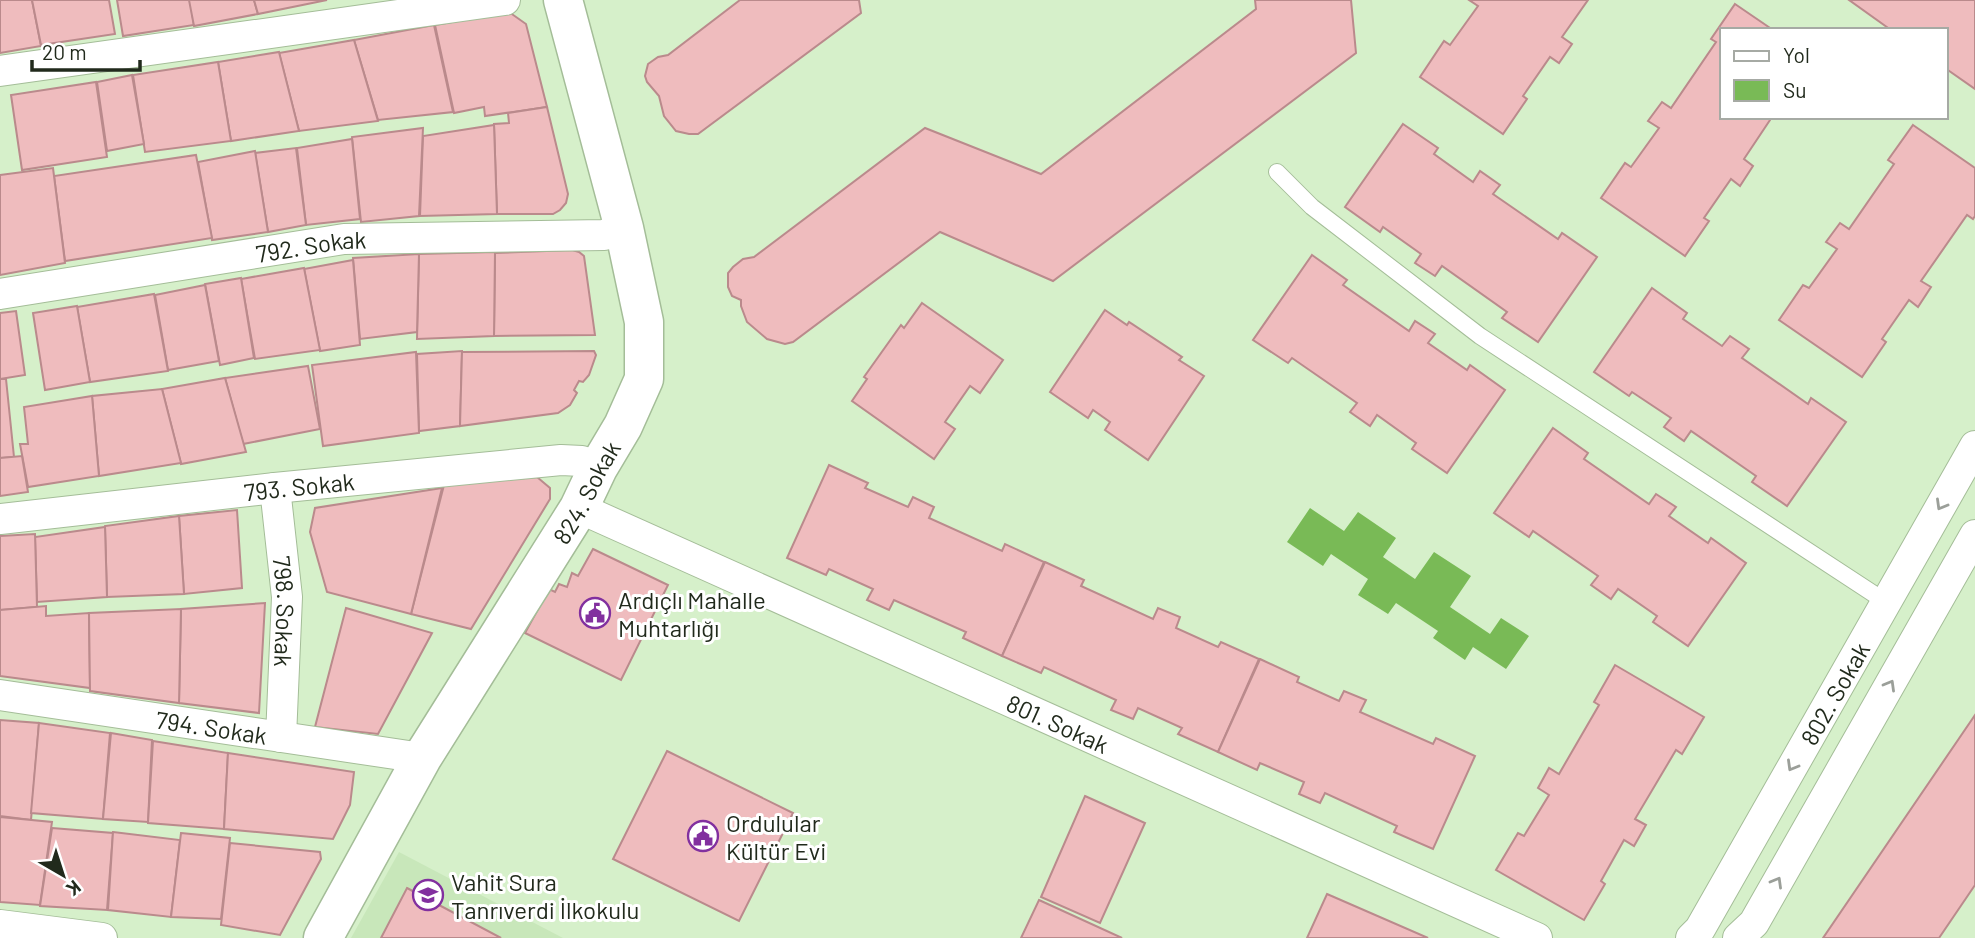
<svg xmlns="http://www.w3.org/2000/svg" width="1975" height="938" viewBox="0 0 1975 938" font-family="Barlow,sans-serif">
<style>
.built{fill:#c8e7ba}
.water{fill:#79ba56}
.building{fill:#efbcbe;stroke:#ba8a8c;stroke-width:2}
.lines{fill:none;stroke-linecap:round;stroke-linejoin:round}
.lane-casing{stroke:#a4bd98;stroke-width:18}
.street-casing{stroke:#a4bd98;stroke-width:32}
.secondary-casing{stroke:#a4bd98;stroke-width:41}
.lane{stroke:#fff;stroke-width:16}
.street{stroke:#fff;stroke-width:30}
.secondary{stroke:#fff;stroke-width:38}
.oneway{stroke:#9b9f99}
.labels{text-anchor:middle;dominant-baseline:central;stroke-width:6;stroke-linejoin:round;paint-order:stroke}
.street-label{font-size:24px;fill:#212a1c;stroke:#fff}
.poi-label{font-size:24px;fill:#212a1c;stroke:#fff;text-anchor:start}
</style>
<rect width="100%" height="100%" fill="#d6f0ca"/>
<!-- built -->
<path class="built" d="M399 852 563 938H351Z"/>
<!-- water -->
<path class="water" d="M1310 508 1344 531 1358 512 1396 538 1383 557 1415 579 1434 552 1471 576 1450 607 1490 634 1501 618 1529 636 1506 669 1473 647 1465 660 1433 638 1438 631 1396 603 1388 614 1358 595 1368 579 1331 554 1323 566 1287 542Z"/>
<!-- building -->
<g class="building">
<path d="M0 0H32L41 46 0 53Z"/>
<path d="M32 0H109L115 34 41 45Z"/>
<path d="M117 0H190L194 25 123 36Z"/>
<path d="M189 0H254L258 14 194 26Z"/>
<path d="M254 0H327L258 14Z"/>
<path d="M740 0H859L861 13 698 134H689L676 131 664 116 659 96 647 82 645 76 648 64 658 57 668 55Z"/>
<path d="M1255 0H1351L1356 53 1053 281 940 232 793 342 785 344 767 339 747 322 741 306V300L732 296 728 287V273L733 267 743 259 754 257 925 128 1041 174 1256 9Z"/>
<path d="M1469 0H1588L1562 37 1572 44 1559 63 1550 57 1523 96 1527 99 1503 134 1420 77 1444 41 1450 45 1478 6Z"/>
<path d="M1849 0H1975V89L1945 68V30H1891Z"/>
<path d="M1735 4 1773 30H1721V117H1772L1744 159 1753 166 1740 186 1731 179 1704 218 1709 221 1685 256 1601 198 1625 163 1631 167 1659 128 1648 121 1662 102 1671 108 1716 42 1711 39Z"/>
<path d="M509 12 526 24 547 107 485 116 484 107 454 113 435 25Z"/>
<path d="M434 25 453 112 378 120 354 40Z"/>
<path d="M354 40 378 121 299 131 279 53Z"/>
<path d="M279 52 299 131 231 141 218 62Z"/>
<path d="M218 62 231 141 145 152 133 75Z"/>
<path d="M132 75 144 144 107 151 97 82Z"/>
<path d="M96 82 107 157 22 170 11 95Z"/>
<path d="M547 107 568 194 566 203 560 210 553 214H497L494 124 509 123 508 113Z"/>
<path d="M1403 124 1438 148 1434 154 1473 182 1480 171 1500 185 1493 194 1558 239 1562 233 1597 257 1538 342 1502 318 1507 312 1442 266 1435 276 1415 263 1421 254 1383 227 1380 232 1345 207Z"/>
<path d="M494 125 497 214 420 216 423 136Z"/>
<path d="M1913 125 1975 168V216L1973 219 1967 215 1921 281 1931 287 1918 307 1909 300 1882 339 1886 342 1862 377 1779 320 1803 285 1809 288 1837 249 1826 242 1840 223 1849 229 1894 164 1888 160Z"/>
<path d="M423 128 419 216 361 222 352 137Z"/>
<path d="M352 139 360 219 306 225 297 148Z"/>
<path d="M296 148 306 225 268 232 255 153Z"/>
<path d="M255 151 268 232 212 240 198 162Z"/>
<path d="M196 155 212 238 65 261 54 176Z"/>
<path d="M53 168 65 263 0 275V175Z"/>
<path d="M572 250 579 252 584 256 595 335 494 336 495 253Z"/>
<path d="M495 252 494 336 417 339 419 254Z"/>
<path d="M419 254 417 332 360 339 353 258Z"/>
<path d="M1312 255 1347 280 1343 285 1409 331 1415 321 1435 334 1428 343 1467 370 1470 365 1505 390 1447 473 1412 449 1416 443 1377 415 1370 426 1350 412 1357 403 1292 358 1288 363 1253 340Z"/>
<path d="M353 260 360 345 320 351 304 269Z"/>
<path d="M304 268 320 350 255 359 241 279Z"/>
<path d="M241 278 254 358 220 365 205 284Z"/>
<path d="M205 285 219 361 168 370 155 295Z"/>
<path d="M1652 288 1687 313 1683 319 1722 346 1730 336 1749 349 1742 358 1808 404 1811 398 1846 422 1787 506 1752 482 1756 476 1691 431 1684 441 1664 427 1671 418 1632 392 1629 396 1594 372Z"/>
<path d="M154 294 168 371 90 382 77 307Z"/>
<path d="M922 303 1003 360 980 393 970 386 945 422 955 429 934 459 852 401 867 379 864 377 901 325 904 328Z"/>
<path d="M77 306 90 382 45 390 33 313Z"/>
<path d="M1105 310 1127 325 1129 322 1182 357 1179 360 1204 376 1148 460 1105 430 1110 422 1093 410 1088 418 1050 392Z"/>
<path d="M16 311 25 375 0 379V313Z"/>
<path d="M462 351 460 426 419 431 417 354Z"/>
<path d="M594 351 596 355 589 375 583 382 579 381 574 390 577 393 570 405 558 413 460 426 462 352Z"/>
<path d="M416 352 419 433 323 446 312 365Z"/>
<path d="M308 366 320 429 243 444 225 378Z"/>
<path d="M225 378 246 452 181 464 162 389Z"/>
<path d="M0 379H6L14 457 0 458Z"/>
<path d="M162 389 181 463 99 476 92 396Z"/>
<path d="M92 396 99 476 28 487 20 444H28L24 407Z"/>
<path d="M1553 428 1588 453 1584 459 1649 504 1656 494 1676 507 1669 516 1708 543 1711 538 1746 563 1688 646 1653 622 1657 616 1618 589 1611 599 1591 585 1598 576 1533 531 1529 537 1494 513Z"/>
<path d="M22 456 28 492 0 496V458Z"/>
<path d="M829 465 868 483 865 488 908 507 913 497 934 507 929 518 1002 551 1005 544 1044 562 1002 656 963 638 966 632 894 600 889 610 867 600 873 589 829 569 826 575 787 558Z"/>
<path d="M537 477 550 488V499L471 629 411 614 444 485Z"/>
<path d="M442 488 411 614 327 592 310 532 315 508Z"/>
<path d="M237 510 242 588 184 594 179 516Z"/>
<path d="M179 516 184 594 107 597 105 526Z"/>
<path d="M105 527 107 597 37 602 35 537Z"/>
<path d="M35 534 37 607 0 610V536Z"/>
<path d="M593 549 668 585 621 680 525 633 549 589 555 592 559 584 567 587 572 573 578 576Z"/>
<path d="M1045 562 1084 580 1081 586 1153 619 1158 608 1180 617 1176 628 1218 647 1221 642 1259 659 1218 752 1178 734 1182 728 1138 708 1133 719 1111 710 1116 700 1044 667 1041 673 1002 656Z"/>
<path d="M265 603 259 713 179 703 181 609Z"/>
<path d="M46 606V616L89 613 90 688 0 676V610Z"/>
<path d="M346 608 432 633 378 734 315 727Z"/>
<path d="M181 609 179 703 90 691 89 613Z"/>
<path d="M1260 659 1299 677 1297 682 1339 701 1344 691 1366 700 1360 712 1433 744 1436 738 1475 756 1433 849 1394 832 1397 826 1325 793 1320 803 1299 794 1304 782 1260 763 1257 770 1218 752Z"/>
<path d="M1615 665 1704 717 1682 754 1676 750 1635 819 1646 825 1634 846 1624 840 1601 881 1605 884 1584 920 1496 870 1518 833 1524 836 1549 795 1538 788 1549 768 1559 774 1599 705 1594 702Z"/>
<path d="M1975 715V885L1939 938H1823Z"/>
<path d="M0 720 39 723 31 820 0 816Z"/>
<path d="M39 723 110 733 103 819 31 813Z"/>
<path d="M111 733 152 740 148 822 103 819Z"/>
<path d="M153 741 228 753 224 829 148 823Z"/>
<path d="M667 751 793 813 739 921 613 859Z"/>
<path d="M228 753 354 772 350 805 333 839 224 829Z"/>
<path d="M1085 796 1145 823 1100 923 1041 897Z"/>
<path d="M0 817 52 822 40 905 0 902Z"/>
<path d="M52 828 113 833 107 910 40 906Z"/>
<path d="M113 832 180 840 171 917 108 910Z"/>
<path d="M181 833 230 838 221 919 171 917Z"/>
<path d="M230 843 320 852 321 859 280 935 221 925Z"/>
<path d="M407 888 501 938H381Z"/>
<path d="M1327 894 1428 938H1307Z"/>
<path d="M1039 900 1122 938H1021Z"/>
</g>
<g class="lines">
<!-- lane casing -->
<g class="lane-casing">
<path id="lane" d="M1277 172 1312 207 1480 336 1886 602"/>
</g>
<!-- street casing -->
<g class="street-casing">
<g id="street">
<path d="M0 71 505 0"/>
<path id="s1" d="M0 294 344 239 604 235 624 228"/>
<path id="s2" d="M275 488 287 597 281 737"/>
<path id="s3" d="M579 508 1537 938"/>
<path id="s4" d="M0 519 275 488 561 460 582 461 598 468"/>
<path id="s5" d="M0 695 422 758"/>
<path d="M0 925 102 938"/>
<path id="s6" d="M1691 938 1700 929 1975 446"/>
<path d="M1738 938 1754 923 1975 535"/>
</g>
</g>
<!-- secondary casing -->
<g class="secondary-casing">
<g id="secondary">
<path id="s7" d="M323 938 422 758 579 508 598 468 623 426 644 379V322L624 228 563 0"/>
</g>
</g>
<!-- lane -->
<use href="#lane" class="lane"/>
<!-- street -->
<use href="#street" class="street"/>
<!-- secondary -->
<use href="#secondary" class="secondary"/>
</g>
<!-- one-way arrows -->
<defs><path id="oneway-chevron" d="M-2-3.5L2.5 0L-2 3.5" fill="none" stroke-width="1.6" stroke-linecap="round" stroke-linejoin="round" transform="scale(1.75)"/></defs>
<g class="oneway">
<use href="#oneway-chevron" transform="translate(1941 505) rotate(120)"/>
<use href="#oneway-chevron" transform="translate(1890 685) rotate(-60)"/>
<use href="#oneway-chevron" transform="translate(1792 766) rotate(120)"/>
<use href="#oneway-chevron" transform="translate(1777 882) rotate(-60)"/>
</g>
<!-- icons -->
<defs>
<g id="civic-ring" transform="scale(1.575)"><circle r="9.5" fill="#fff" stroke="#82309f" stroke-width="1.5"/><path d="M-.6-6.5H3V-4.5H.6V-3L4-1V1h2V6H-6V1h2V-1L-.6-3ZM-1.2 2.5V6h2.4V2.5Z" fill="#82309f"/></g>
<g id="school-ring" transform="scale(1.575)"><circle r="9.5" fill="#fff" stroke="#82309f" stroke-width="1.5"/><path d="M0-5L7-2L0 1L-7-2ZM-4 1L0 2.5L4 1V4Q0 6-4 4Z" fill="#82309f"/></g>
</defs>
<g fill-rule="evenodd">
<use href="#civic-ring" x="595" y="613"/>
<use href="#civic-ring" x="703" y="836"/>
<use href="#school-ring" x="428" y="895"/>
</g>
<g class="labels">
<!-- street labels -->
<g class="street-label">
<text stroke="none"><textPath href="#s1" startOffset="315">792. Sokak</textPath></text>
<text stroke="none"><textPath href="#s4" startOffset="301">793. Sokak</textPath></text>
<text stroke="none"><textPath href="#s7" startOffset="518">824. Sokak</textPath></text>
<text stroke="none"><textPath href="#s2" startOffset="124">798. Sokak</textPath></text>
<text stroke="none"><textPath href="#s6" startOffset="284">802. Sokak</textPath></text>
<text stroke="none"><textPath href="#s3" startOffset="525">801. Sokak</textPath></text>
<text stroke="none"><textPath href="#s5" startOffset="214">794. Sokak</textPath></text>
</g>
<!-- poi labels -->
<g class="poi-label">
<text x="618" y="599">Ardıçlı Mahalle<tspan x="618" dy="28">Muhtarlığı</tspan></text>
<text x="726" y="822">Ordulular<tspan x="726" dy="28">Kültür Evi</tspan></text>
<text x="451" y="881">Vahit Sura<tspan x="451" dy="28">Tanrıverdi İlkokulu</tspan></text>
</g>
</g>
<!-- legend -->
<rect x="1720" y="28" width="228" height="91" fill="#ffffff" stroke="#a6aaa4" stroke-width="2"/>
<rect x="1734" y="51" width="35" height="10" fill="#ffffff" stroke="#a6aaa4" stroke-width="2"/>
<text x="1783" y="63" font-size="21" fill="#212a1c">Yol</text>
<rect x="1734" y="80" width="35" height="21" fill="#79ba56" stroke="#a6aaa4" stroke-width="2"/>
<text x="1783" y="98" font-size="21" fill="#212a1c">Su</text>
<!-- north arrow -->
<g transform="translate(63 875) rotate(141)" stroke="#ffffff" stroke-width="5" paint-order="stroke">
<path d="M0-5L12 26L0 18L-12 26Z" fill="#212a1c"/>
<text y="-10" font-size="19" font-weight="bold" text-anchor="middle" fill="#212a1c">K</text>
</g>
<!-- scale -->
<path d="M32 60v10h108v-10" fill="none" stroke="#212a1c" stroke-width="3.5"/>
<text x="42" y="60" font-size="21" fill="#212a1c" stroke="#ffffff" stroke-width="5" paint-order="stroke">20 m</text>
</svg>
